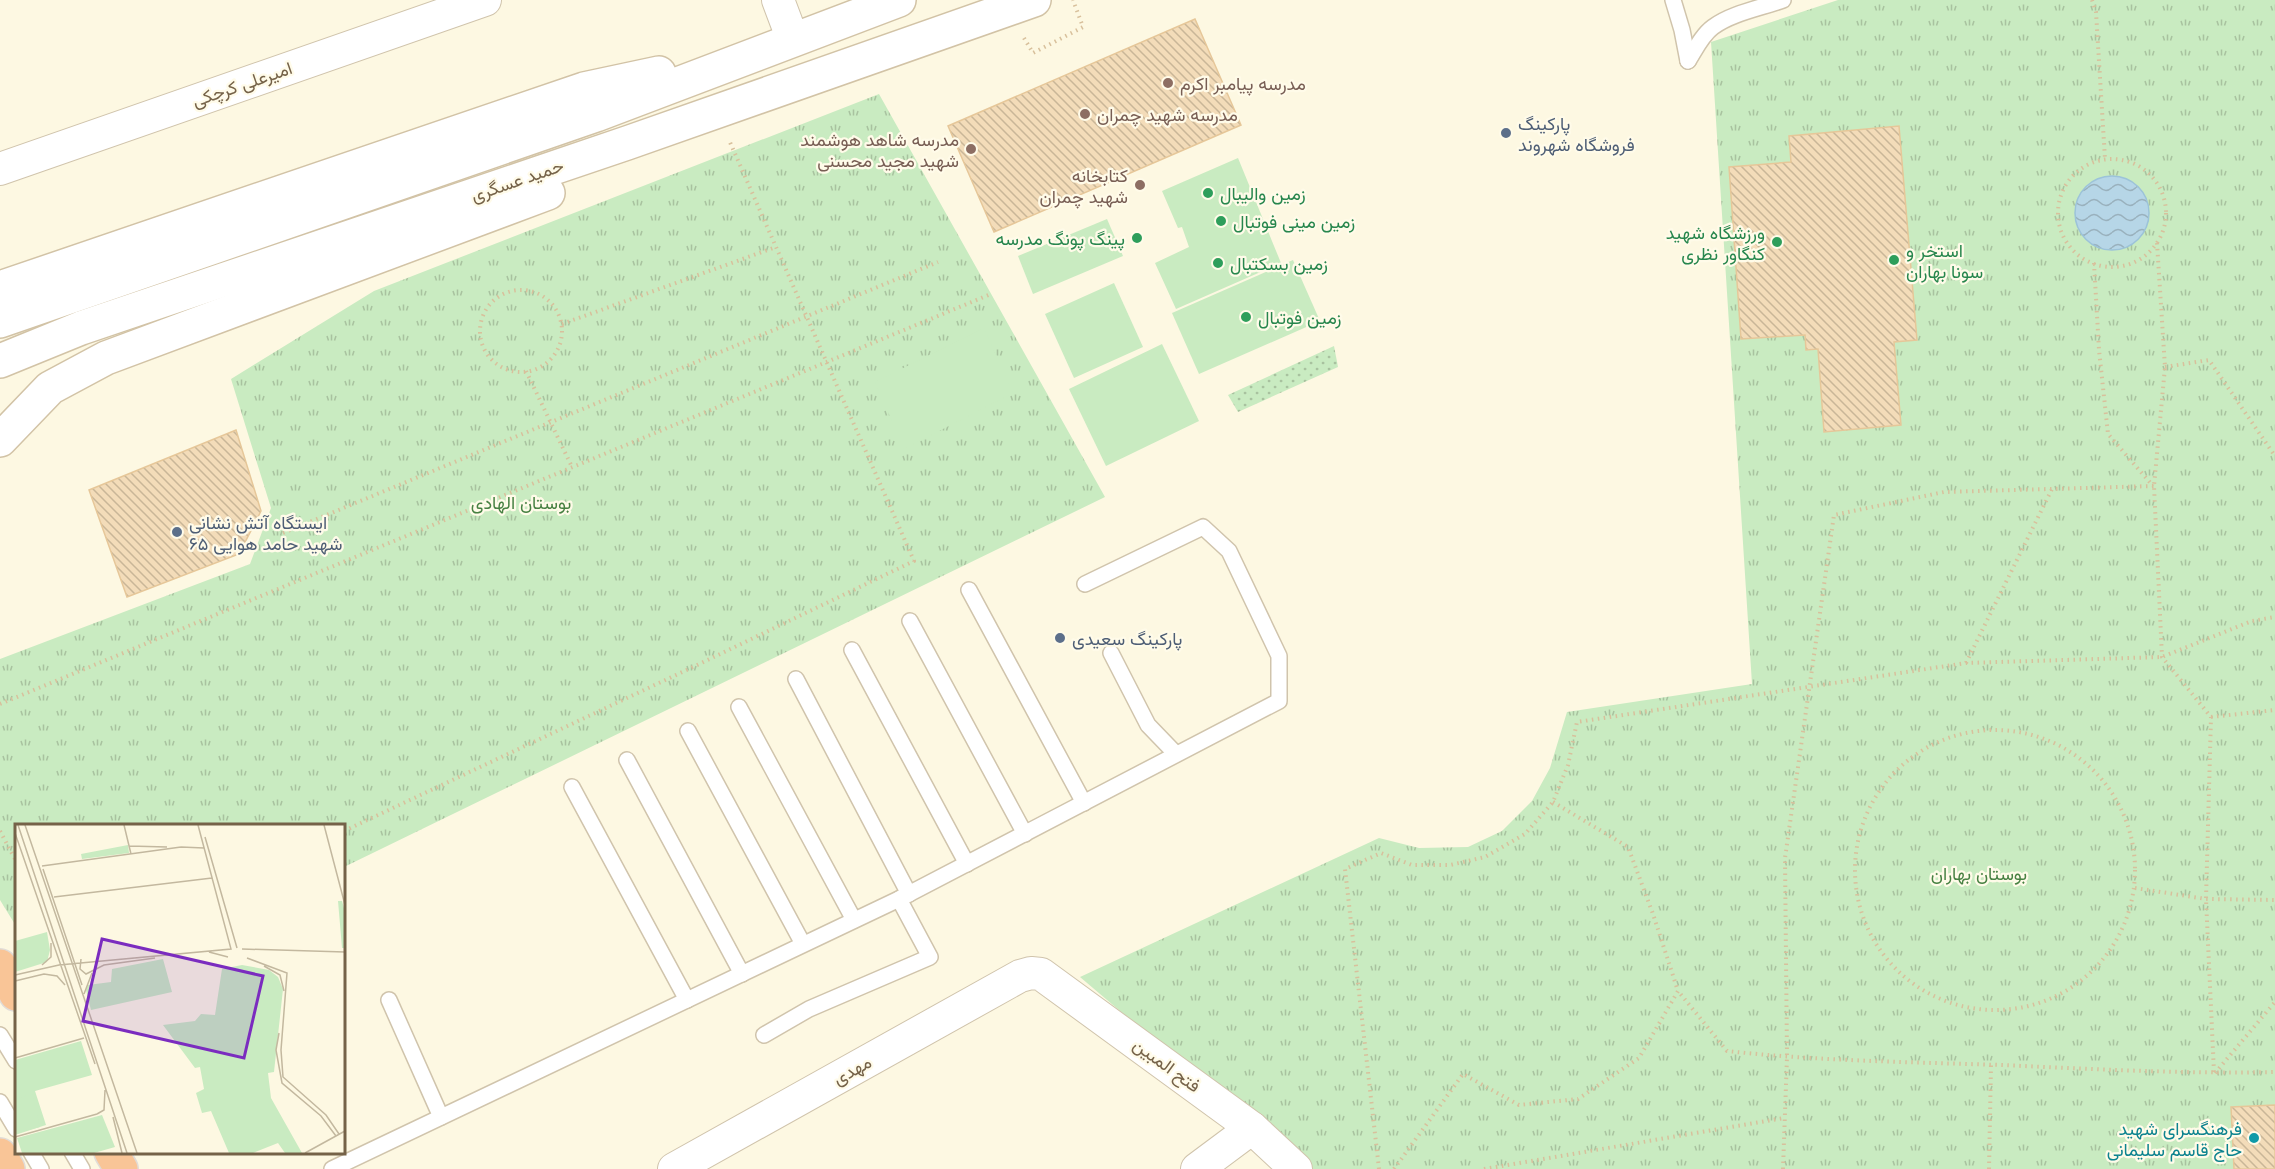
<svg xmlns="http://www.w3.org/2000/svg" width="2275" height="1169" viewBox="0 0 2275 1169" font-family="Poppins,Vazirmatn,sans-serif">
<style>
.grass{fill:url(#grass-dots)}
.park{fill:url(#park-tufts)}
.pitch{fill:#c9ebc1}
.water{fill:url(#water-waves);stroke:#9cc3d9;stroke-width:1.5}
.building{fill:url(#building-back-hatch);stroke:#e6c799;stroke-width:1.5}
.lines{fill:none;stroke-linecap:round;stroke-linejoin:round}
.lane-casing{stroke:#d0c4ac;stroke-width:18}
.street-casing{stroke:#d0c4ac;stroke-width:34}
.secondary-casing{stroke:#d2c3a6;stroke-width:36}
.highway-casing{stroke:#e1dcd7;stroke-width:36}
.path{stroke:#d8c09c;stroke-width:4;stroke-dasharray:1.5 4.5;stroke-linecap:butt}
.lane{stroke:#fff;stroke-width:15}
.street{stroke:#fff;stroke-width:32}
.secondary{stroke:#fff;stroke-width:33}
.highway{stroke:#f9c597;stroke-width:33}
.education-dot{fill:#8d6e63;stroke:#fffbe9;stroke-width:2}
.service-dot{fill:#5c6f8a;stroke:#fffbe9;stroke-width:2}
.leisure-dot{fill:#2e9e5b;stroke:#fffbe9;stroke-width:2}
.culture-dot{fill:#0f9aa8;stroke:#fffbe9;stroke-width:2}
.labels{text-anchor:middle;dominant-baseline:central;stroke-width:4.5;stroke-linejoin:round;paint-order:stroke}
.education-label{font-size:18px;fill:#785e54;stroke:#fffbe9;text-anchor:start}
.street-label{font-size:18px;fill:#756248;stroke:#fffbe9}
.service-label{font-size:18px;fill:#4e5e75;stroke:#fffbe9;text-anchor:start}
.leisure-label{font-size:18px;fill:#27864d;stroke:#fffbe9;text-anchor:start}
.park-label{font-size:18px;fill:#478142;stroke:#fffbe9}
.culture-label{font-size:18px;fill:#0d838f;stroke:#fffbe9;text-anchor:end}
.inset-road{fill:none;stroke:#c3b89f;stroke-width:1.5}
.view{fill:#7b2cbf;fill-opacity:0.15;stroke:#7b2cbf;stroke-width:3}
.inset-edge{fill:none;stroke:#756248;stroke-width:3}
</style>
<defs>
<pattern id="grass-dots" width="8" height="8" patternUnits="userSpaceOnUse" patternTransform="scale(1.5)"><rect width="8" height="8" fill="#c9ebc1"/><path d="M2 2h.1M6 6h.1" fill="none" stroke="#a8c29f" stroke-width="1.8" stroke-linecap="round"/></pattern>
<pattern id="park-tufts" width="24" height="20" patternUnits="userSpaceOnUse" patternTransform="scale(1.5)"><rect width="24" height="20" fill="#c9ebc1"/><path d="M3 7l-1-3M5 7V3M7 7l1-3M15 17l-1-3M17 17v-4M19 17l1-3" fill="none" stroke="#a8c29f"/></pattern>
<pattern id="water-waves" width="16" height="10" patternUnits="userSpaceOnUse" patternTransform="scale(1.5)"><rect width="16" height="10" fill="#b6d6e7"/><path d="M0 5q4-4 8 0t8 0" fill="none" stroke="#99b1bd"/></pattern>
<pattern id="building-back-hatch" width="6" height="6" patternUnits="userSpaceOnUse" patternTransform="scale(1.5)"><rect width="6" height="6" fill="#f3dcb9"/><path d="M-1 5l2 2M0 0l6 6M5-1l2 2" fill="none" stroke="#c9b698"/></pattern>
</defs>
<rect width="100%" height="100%" fill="#fdf8e2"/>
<!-- grass -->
<path class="grass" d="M1334 346 1338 367 1238 412 1228 395Z"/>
<!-- park -->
<g class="park">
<path d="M1838 0H2275V1169H1306L1080 977 1379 838 1419 848 1468 847 1502 831 1532 801 1550 768 1567 712 1752 684 1711 42Z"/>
<path d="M879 94 1105 497 344 867V826H16V926L0 900V659L250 564 271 508 231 379 374 291Z"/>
</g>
<!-- pitch -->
<g class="pitch">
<path d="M1238 158 1281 263 1176 309 1155 263 1189 247 1182 227 1178 228 1162 191Z"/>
<path d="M1107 219 1123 256 1033 294 1018 256Z"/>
<path d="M1293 260 1320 321 1199 374 1172 313Z"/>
<path d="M1114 283 1143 347 1074 378 1045 314Z"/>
<path d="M984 328 1013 393 904 449 875 382Z"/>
<path d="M1162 344 1199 421 1106 466 1069 389Z"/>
</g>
<!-- water -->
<circle class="water" cx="2112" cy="213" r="37"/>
<!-- building -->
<g class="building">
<path d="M1195 19 1241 125 994 232 948 126Z"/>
<path d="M1899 126 1917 340 1894 342 1901 425 1824 432 1818 349 1806 350 1805 335 1741 339 1729 167 1791 162 1789 136Z"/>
<path d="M236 430 261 511 239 554 127 597 89 490Z"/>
<path d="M2275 1105V1169H2234L2231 1107Z"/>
</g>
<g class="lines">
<!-- lane casing -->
<g class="lane-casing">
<g id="lane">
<path d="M1673 0 1682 30 1688 61"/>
<path d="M1688 61C1695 50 1702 35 1713 27 1732 13 1761 8 1783 0"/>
<path d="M969 590 1084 803"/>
<path d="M910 621 1025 834"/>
<path d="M852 650 967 864"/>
<path d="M1111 653 1148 725 1176 754"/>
<path d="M796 679 909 894"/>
<path d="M739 707 854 920"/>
<path d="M688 731 803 944"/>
<path d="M627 760 742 974"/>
<path d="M572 787 687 1000"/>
<path d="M389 1000 441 1117"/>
<path d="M0 1035 16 1061"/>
<path d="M764 1035 809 1009 930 957 899 899"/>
<path d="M0 1102 16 1129"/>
<path d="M31 1152 41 1169"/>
<path d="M72 1152 82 1169"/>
<path d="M332 1169 899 899 1279 701V656L1229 551 1203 527 1085 584"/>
</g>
</g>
<!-- street casing -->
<g class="street-casing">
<g id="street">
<path d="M778 0 793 40"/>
<path d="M0 169 485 0"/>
<path d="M674 1169 1020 976 1031 973 1041 974 1252 1128 1296 1169"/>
<path d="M1197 1169 1252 1128"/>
</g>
</g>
<!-- secondary casing -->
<g class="secondary-casing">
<g id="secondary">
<path d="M0 288 584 89 659 73"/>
<path d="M0 321 596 115 899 0"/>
<path d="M0 361 81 328 627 143 1034 0"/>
<path d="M0 440 50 388 106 358 548 193"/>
</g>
</g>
<!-- highway casing -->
<g class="highway-casing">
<g id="highway">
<path d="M0 966 16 994"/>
<path d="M111 1152 121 1169"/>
<path d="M0 1155 8 1169"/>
</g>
</g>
<!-- path -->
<g class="path">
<path d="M2092 0 2096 12 2105 159"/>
<path d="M1024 38 1033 53 1083 27 1073 0"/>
<circle cx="2112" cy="213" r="54"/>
<path d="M2157 243 2165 367 2154 486 2162 657 2211 717 2206 899 2214 1073"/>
<path d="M2094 263 2099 350 2108 434 2153 486"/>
<circle cx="521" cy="331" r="41"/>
<path d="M562 324 776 247"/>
<path d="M2165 367 2209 360 2275 456"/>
<path d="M526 371 572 467"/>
<path d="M283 533 938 262"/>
<path d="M1966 663 2052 489"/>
<path d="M0 704 991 294"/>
<path d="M2211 717 2275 710"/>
<circle cx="1995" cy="870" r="140"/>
<path d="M1553 802 1628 847 1653 914 1678 991"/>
<path d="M0 831 16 861"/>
<path d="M344 831 693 667 914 561 729 140"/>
<path d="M2135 888 2206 899 2275 900"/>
<path d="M2215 1073 2275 1002"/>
<path d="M1379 1169 1345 869 1381 853 1412 865H1450L1485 857 1525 834 1553 802 1568 765 1577 722 1966 663 2162 657 2252 621 2275 617"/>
<path d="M1394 1169 1463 1074 1519 1105 1578 1099 1639 1058 1678 991 1727 1051C1818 1061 1909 1062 2001 1065 2092 1069 2184 1074 2275 1072"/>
<path d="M1484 1169 1784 1118"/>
<path d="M1783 1169 1787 1057 1785 858 1834 515 1944 492 2154 486"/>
<path d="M1989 1169 1991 1065"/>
</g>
<!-- lane -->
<use href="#lane" class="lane"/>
<!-- street -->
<use href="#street" class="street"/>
<!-- secondary -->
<use href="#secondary" class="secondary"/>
<!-- highway -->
<use href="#highway" class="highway"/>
</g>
<!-- markers -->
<g class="education-dot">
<circle cx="1168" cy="83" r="6"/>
<circle cx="1085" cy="114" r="6"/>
<circle cx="971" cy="149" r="6"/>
<circle cx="1140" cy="185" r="6"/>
</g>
<g class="service-dot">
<circle cx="1506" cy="133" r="6"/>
<circle cx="177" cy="532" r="6"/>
<circle cx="1060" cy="638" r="6"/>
</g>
<g class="leisure-dot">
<circle cx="1208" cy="193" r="6"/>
<circle cx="1221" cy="221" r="6"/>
<circle cx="1137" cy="238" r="6"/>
<circle cx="1777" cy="242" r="6"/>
<circle cx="1894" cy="260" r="6"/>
<circle cx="1218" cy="263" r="6"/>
<circle cx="1246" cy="317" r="6"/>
</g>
<circle class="culture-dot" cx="2254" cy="1138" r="6"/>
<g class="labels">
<!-- education labels -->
<g class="education-label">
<text x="1180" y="83">مدرسه پیامبر اکرم</text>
<text x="1097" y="114">مدرسه شهید چمران</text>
<text x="959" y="139" text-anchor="end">مدرسه شاهد هوشمند<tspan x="959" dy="21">شهید مجید محسنی</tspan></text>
<text x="1128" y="175" text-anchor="end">کتابخانه<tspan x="1128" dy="21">شهید چمران</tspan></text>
</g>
<!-- street labels -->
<g class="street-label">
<text transform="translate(242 84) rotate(-19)">امیرعلی کرچکی</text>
<text transform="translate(517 180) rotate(-19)">حمید عسگری</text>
<text transform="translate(1167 1065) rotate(36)">فتح المبین</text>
<text transform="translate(852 1070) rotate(-29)">مهدی</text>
</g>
<!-- service labels -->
<g class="service-label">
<text x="1518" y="123">پارکینگ<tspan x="1518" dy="21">فروشگاه شهروند</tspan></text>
<text x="189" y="522">ایستگاه آتش نشانی<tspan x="189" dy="21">۶۵ شهید حامد هوایی</tspan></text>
<text x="1072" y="638">پارکینگ سعیدی</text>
</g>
<!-- leisure labels -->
<g class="leisure-label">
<text x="1220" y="193">زمین والیبال</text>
<text x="1233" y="221">زمین مینی فوتبال</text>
<text x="1765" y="232" text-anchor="end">ورزشگاه شهید<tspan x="1765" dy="21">کنگاور نظری</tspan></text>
<text x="1125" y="238" text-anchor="end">پینگ پونگ مدرسه</text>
<text x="1906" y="250">استخر و<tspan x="1906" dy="21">سونا بهاران</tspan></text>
<text x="1230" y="263">زمین بسکتبال</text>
<text x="1258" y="317">زمین فوتبال</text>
</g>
<!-- park labels -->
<g class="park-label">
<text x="521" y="502">بوستان الهادی</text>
<text x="1979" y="873">بوستان بهاران</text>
</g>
<!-- culture labels -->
<g class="culture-label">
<text x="2242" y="1128">فرهنگسرای شهید<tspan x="2242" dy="21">حاج قاسم سلیمانی</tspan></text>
</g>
</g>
<!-- overview -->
<g transform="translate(15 824)">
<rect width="330" height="330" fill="#fdf8e2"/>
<path d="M113 21 114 29 67 35 66 30ZM323 77H327L330 88V124H327ZM32 108 35 126 32 138 0 148V117ZM148 135 157 168 76 186 71 166 73 161 96 158 97 145ZM227 141 254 146 263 153 268 165 259 248 253 249 256 274 287 329H270L263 319 238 329H214L196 287 187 289 181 269 189 265 185 243 180 244 148 201 180 197 186 190 200 191 207 145ZM66 217 77 251 20 267 31 301 0 311V236ZM87 291 100 323 79 329H7L2 314Z" fill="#c9ebc1"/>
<path d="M17 270 25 303 2 309 0 275Z" fill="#c9ebc1"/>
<path class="inset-road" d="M3 1 112 329M10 1 122 329M109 1 116 30M309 1 330 81M0 9 80 240M190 13 222 124M114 22 152 23M166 23 189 24M27 42 166 23M28 45 67 161M39 73 197 54M227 125 330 128M194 128 213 133M232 134 272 149 266 226 268 253 311 291 324 310M66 135 65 145 71 150 89 141 140 134M27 141 36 133V119M249 142 265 151 269 167M0 151 44 141 216 125 183 1M0 157 29 150 42 152 50 161M69 170 77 149M264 209 261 226 267 259 306 292 321 312M0 234 69 214M82 290 89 286 90 266M98 293 107 329M0 313 82 290M290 329 330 307"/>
<path class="view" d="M87 115 248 152 229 234 68 197Z"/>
<rect width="330" height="330" class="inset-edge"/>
</g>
</svg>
